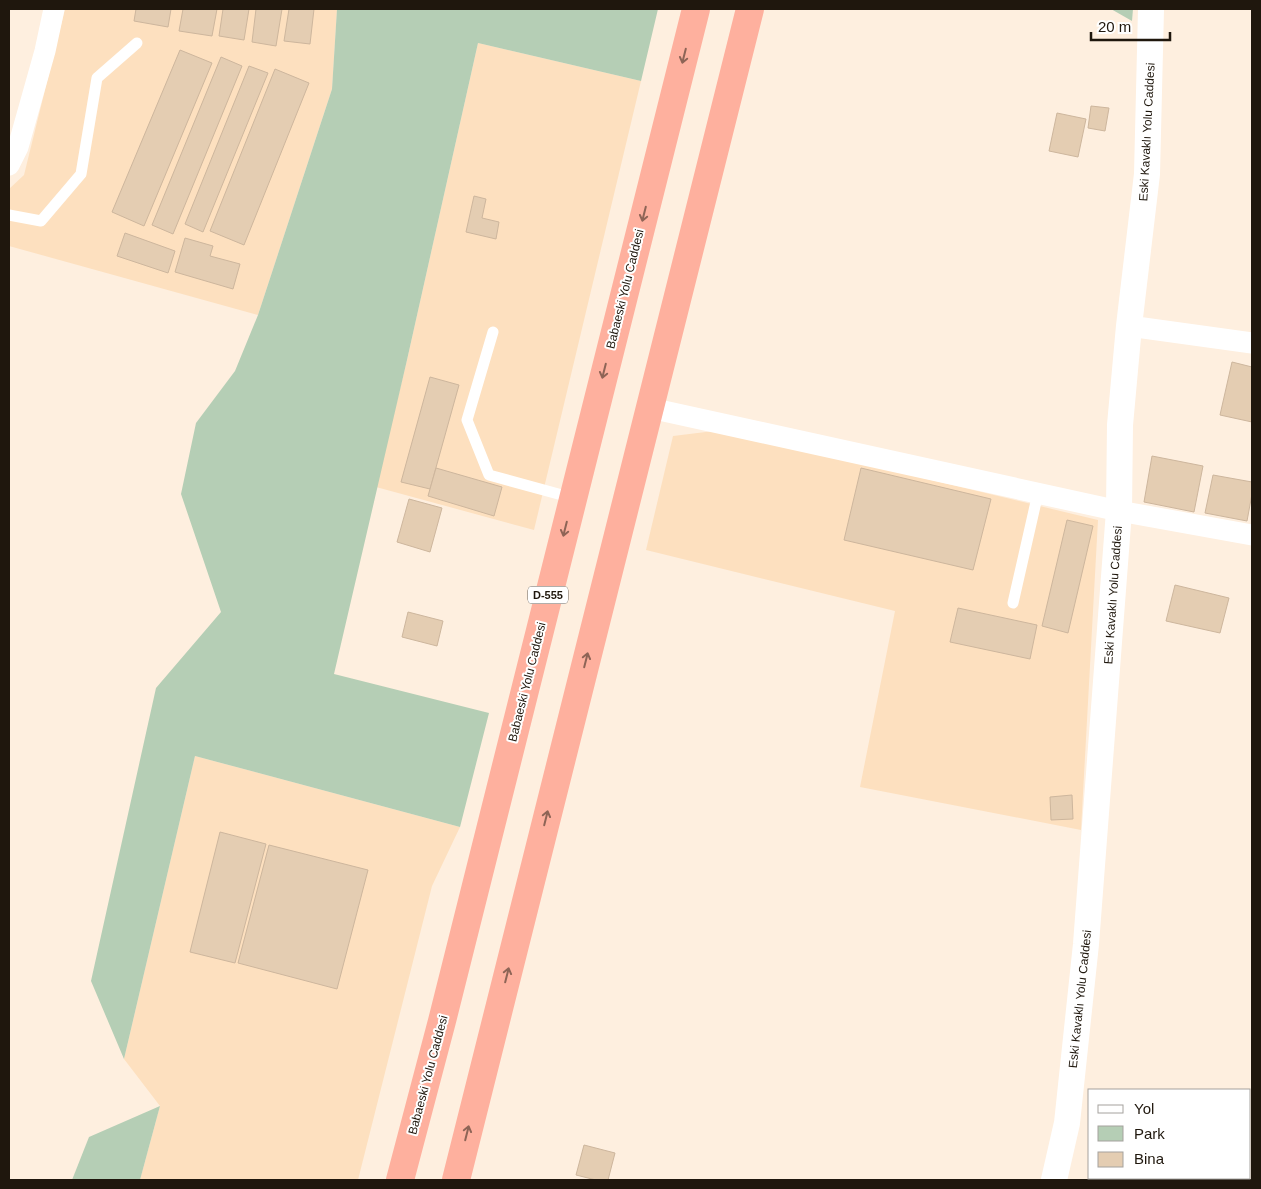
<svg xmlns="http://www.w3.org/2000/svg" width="1261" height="1189" viewBox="0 0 1261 1189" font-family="Helvetica,sans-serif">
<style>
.built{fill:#fde0bf}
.green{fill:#b5ceb5}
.building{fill:#e4cdb2;stroke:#cdb69d}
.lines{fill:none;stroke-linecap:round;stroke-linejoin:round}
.service{stroke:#fff;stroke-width:11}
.minor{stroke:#fff;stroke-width:21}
.tertiary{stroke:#fff;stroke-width:26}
.trunk{stroke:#feb09e;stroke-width:28}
.oneway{stroke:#8e6456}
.labels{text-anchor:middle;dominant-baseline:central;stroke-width:4;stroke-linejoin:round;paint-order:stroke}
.shield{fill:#fff;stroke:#625d56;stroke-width:1}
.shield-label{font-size:11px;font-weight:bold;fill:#1f170d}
.street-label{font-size:12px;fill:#1f170d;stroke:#fff}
</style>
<rect width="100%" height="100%" fill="#feefdf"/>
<!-- built -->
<g class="built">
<path d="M65 9H337L332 89 258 315 9 246V189L24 175Z"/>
<path d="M478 43 641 81 534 530 376 487 407 360Z"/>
<path d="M722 430 1098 520 1081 830 860 787 895 611 646 550 673 436Z"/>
<path d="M195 756 460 827 432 886 358 1180H140L160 1106 124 1059Z"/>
</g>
<!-- green -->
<g class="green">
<path d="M337 9H658L641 81 478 43 407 360 334 674 489 713 460 827 195 756 124 1059 91 981 156 688 221 612 181 494 196 423 235 371 258 315 332 89Z"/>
<path d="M1111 9H1133L1132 21Z"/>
<path d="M160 1106 140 1180H72L89 1137Z"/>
</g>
<!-- building -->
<g class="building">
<path d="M136 9H171L168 27 134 21Z"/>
<path d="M183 9H217L212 36 179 31Z"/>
<path d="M223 9H249L244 40 219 36Z"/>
<path d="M256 9H282L276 46 252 42Z"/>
<path d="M289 9H314L310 44 284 41Z"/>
<path d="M180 50 212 63 144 226 112 212Z"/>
<path d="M221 57 242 66 173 234 152 225Z"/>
<path d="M249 66 268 73 203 232 185 224Z"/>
<path d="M275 69 309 83 244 245 210 231Z"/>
<path d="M1091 106 1109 108 1105 131 1088 128Z"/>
<path d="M1057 113 1086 119 1078 157 1049 151Z"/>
<path d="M474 196 486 199 482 218 499 222 496 239 466 232Z"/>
<path d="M125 233 175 251 168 273 117 256Z"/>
<path d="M185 238 213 246 210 256 240 264 233 289 175 272Z"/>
<path d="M1232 362 1252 367V422L1220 415Z"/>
<path d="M430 377 459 385 430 489 401 482Z"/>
<path d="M1152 456 1203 466 1194 512 1144 502Z"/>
<path d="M436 468 502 487 494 516 428 496Z"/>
<path d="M861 468 991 499 973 570 844 540Z"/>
<path d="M1213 475 1252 482V494L1247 521 1205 513Z"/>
<path d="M409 499 442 508 430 552 397 542Z"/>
<path d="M1067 520 1093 526 1068 633 1042 626Z"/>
<path d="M1175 585 1229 598 1220 633 1166 621Z"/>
<path d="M958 608 1037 625 1030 659 950 642Z"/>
<path d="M408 612 443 621 437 646 402 637Z"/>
<path d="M1072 795 1073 819 1051 820 1050 797Z"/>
<path d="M220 832 266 844 235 963 190 952Z"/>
<path d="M269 845 368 870 337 989 238 963Z"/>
<path d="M584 1145 615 1153 608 1180H596L576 1175Z"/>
</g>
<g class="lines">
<!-- service -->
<g class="service">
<path d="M9 215 41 221 81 174 97 78 137 43"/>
<path d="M493 332 467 420 489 475 573 498"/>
<path d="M1013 603 1038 493"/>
</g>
<!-- minor -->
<g class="minor">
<path d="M9 165 18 147 45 51 54 9"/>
<path d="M1129 326 1252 343"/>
<path d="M650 408 1119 511 1252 535"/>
</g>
<!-- tertiary -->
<path class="tertiary" d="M1054 1180 1067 1123 1086 944 1119 511 1120 425 1129 326 1147 174 1151 9"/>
<!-- trunk -->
<g class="trunk">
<path d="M400 1180 442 1021 696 9"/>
<path d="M456 1180 750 9"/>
</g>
</g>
<!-- one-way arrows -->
<defs><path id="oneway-shaft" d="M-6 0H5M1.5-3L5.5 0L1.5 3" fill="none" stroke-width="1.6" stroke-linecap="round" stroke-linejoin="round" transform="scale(1.25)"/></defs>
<g class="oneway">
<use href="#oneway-shaft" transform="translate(684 56) rotate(104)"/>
<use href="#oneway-shaft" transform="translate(644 214) rotate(104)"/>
<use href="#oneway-shaft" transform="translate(604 371) rotate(104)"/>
<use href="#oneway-shaft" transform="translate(565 529) rotate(104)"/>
<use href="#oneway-shaft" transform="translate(586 660) rotate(-76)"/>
<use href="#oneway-shaft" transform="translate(546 818) rotate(-76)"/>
<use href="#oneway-shaft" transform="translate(507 975) rotate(-76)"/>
<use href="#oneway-shaft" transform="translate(467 1133) rotate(-76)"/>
</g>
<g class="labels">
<!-- shield labels -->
<rect class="shield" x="528" y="586.5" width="40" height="17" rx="4"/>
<g class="shield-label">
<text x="548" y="595">D-555</text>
</g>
<!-- street labels -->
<g class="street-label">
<text transform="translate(1147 132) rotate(-87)">Eski Kavaklı Yolu Caddesi</text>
<text transform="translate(625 289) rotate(-76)">Babaeski Yolu Caddesi</text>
<text transform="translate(1113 595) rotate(-86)">Eski Kavaklı Yolu Caddesi</text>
<text transform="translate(527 682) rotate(-76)">Babaeski Yolu Caddesi</text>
<text transform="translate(1080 999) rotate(-84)">Eski Kavaklı Yolu Caddesi</text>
<text transform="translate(428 1075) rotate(-75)">Babaeski Yolu Caddesi</text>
</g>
</g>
<!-- border -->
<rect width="1261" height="1189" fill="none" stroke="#1f170d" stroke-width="20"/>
<!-- legend -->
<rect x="1088" y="1089" width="162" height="90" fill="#ffffff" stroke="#a5a29e"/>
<rect x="1098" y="1105" width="25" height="8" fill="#ffffff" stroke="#a5a29e"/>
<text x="1134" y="1114" font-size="15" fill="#1f170d">Yol</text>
<rect x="1098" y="1126" width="25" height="15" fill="#b5ceb5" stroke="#a5a29e"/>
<text x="1134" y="1139" font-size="15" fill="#1f170d">Park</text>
<rect x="1098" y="1152" width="25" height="15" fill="#e4cdb2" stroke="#a5a29e"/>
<text x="1134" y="1164" font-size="15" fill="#1f170d">Bina</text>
<!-- scale -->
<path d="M1091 32v8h79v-8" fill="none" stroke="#1f170d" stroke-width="2.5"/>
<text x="1098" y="32" font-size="15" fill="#1f170d" stroke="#ffffff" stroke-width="4" paint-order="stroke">20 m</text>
</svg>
